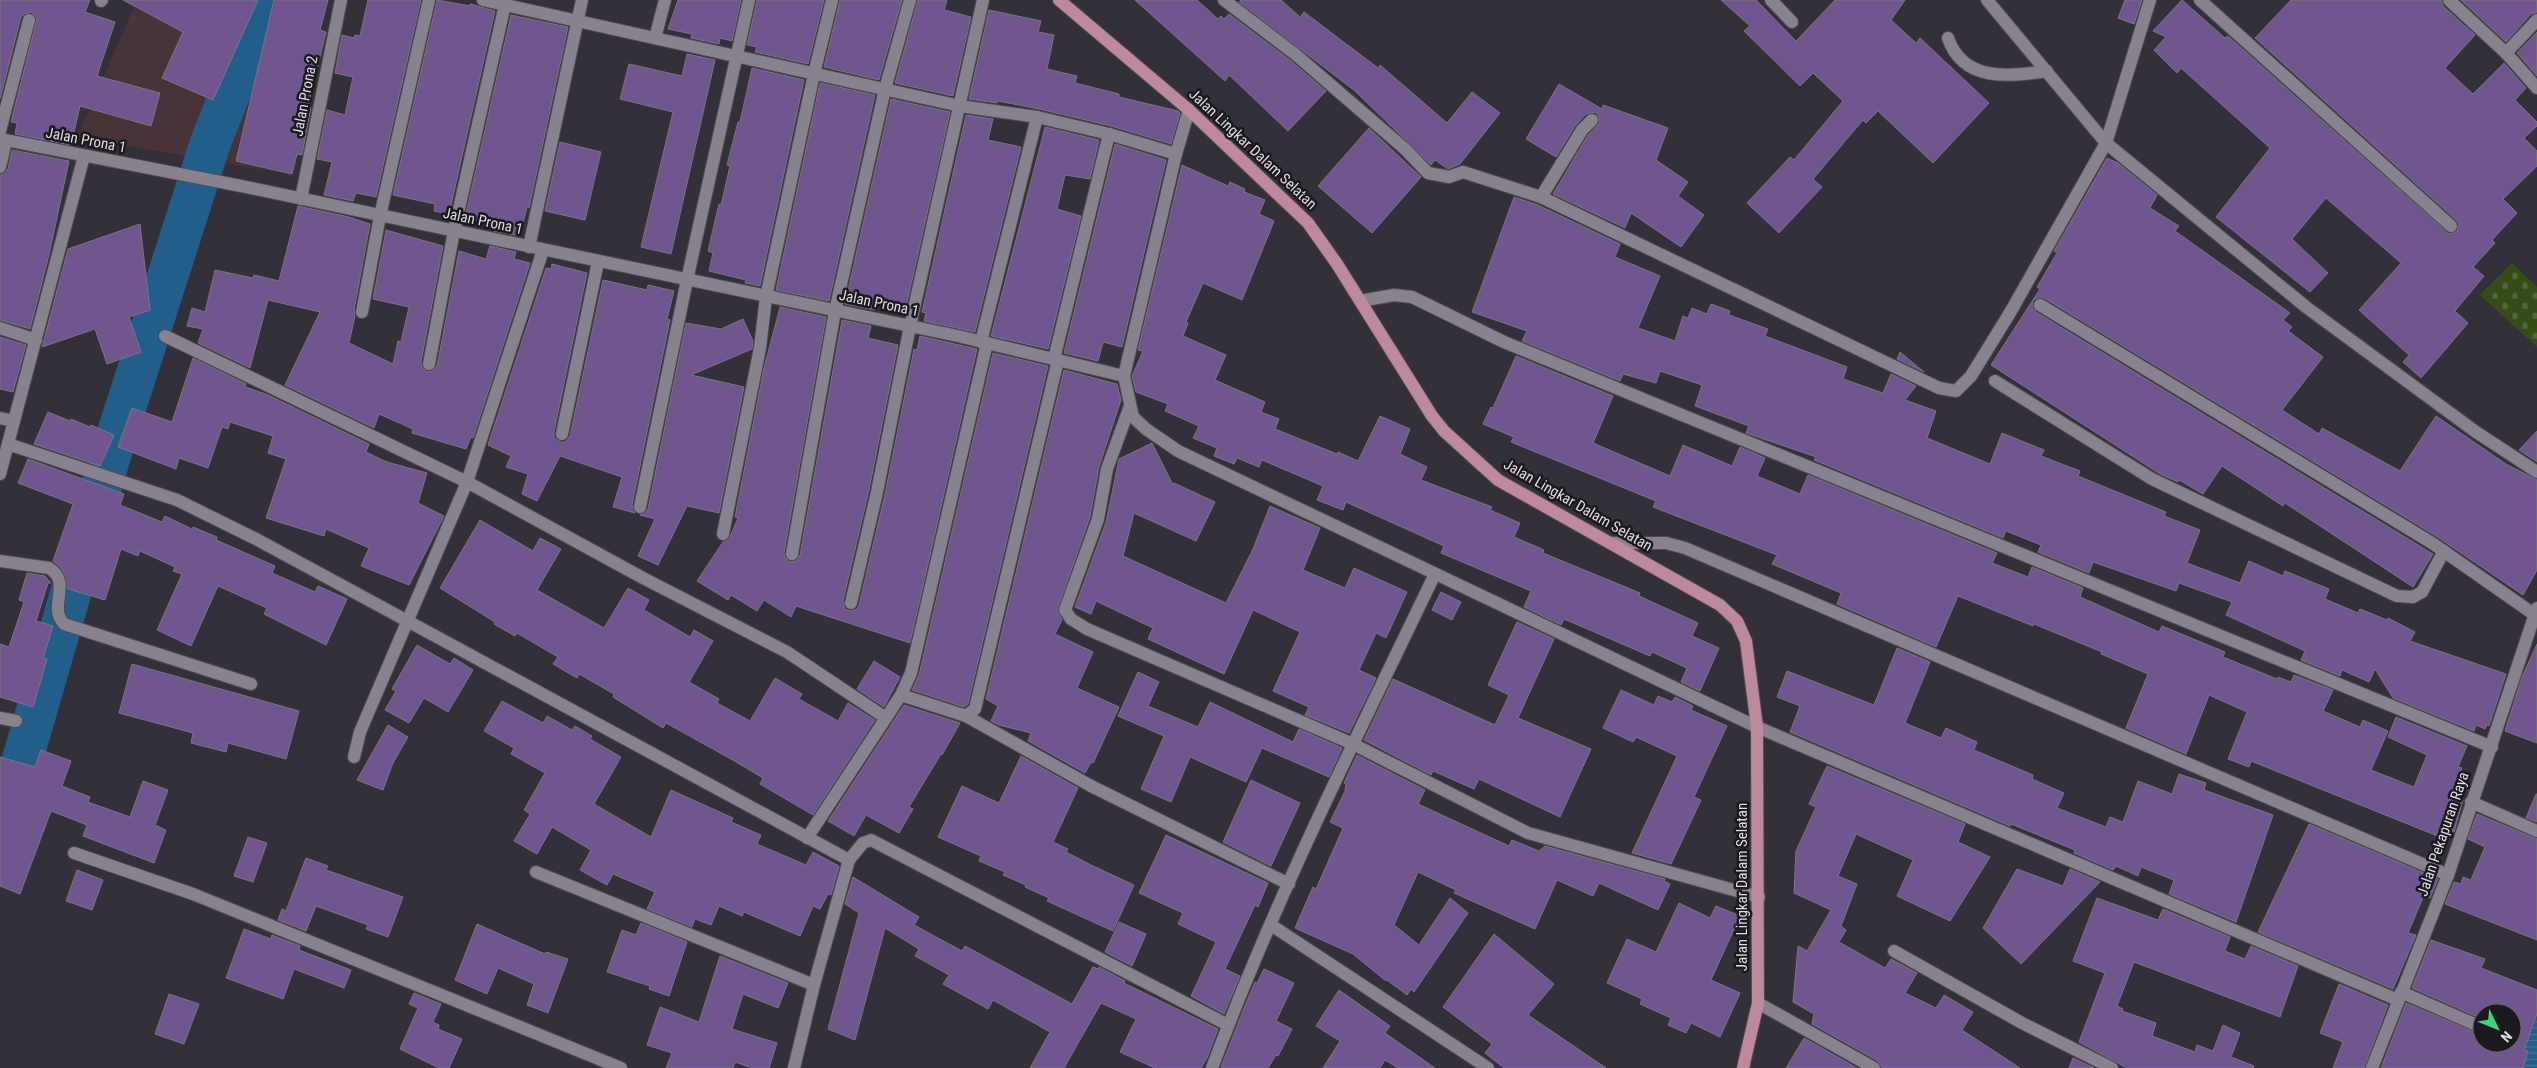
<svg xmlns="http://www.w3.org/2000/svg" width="2537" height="1068" viewBox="0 0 2537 1068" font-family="'Roboto Condensed',sans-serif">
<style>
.commercial{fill:#483338}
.cemetery{fill:url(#cemetery-stones)}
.water{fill:url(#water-rules)}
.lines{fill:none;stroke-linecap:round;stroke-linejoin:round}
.river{stroke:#225e8a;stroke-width:41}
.building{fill:#70558e;stroke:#7a7581}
.street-casing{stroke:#4f4b53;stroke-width:14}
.secondary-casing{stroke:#4f4b53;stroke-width:14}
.primary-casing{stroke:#4f4b53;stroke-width:14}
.street{stroke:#87828e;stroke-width:12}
.secondary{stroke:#87828e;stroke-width:12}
.primary{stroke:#be899c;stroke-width:12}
.labels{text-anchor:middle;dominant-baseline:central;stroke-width:5;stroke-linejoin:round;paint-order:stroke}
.street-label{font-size:15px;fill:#dfdce3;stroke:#1b191d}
</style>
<defs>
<pattern id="cemetery-stones" width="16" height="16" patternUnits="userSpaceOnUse" patternTransform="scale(1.25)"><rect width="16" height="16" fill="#364d18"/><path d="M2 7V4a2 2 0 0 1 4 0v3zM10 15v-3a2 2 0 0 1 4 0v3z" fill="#536639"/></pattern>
<pattern id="water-rules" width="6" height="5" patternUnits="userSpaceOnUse" patternTransform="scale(1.25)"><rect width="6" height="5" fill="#225e8a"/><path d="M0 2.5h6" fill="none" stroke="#42749a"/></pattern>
</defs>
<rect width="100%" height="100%" fill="#34303a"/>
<!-- commercial -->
<path class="commercial" d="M137 0H318L284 173 77 137Z"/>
<!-- cemetery -->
<path class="cemetery" d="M2512 263 2537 287V347L2480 295Z"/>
<!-- water -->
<path class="water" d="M2537 1000V1068H2508Z"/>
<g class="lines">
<!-- river -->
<path class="river" d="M0 837 113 447 211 141 267 0"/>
</g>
<!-- building -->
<g class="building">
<path d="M0 0H90L85 12 115 22 97 76 160 93 151 126 80 106 71 145 15 134 17 123 11 122 37 18 31 12 24 14 21 17 0 99Z"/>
<path d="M123 0H258L213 100 162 78 183 32Z"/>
<path d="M274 0H328L320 30 326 32 308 106 311 107 302 155 297 154 292 174 236 161Z"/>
<path d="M368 0H421L376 197 356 193 353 201 324 195 332 162 317 159 327 110 345 115 353 77 335 73 342 35 354 38 355 35 360 36Z"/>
<path d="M437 0 470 6V4L495 11 449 214 434 211 435 204 393 195Z"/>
<path d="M678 0H741L732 41 720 38 719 44 691 38 692 34 668 29Z"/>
<path d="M757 0H824L808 64 755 52 757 47 747 45Z"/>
<path d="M840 0H902L879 80 824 67Z"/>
<path d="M918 0H947L944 10 971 17 953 96 895 83Z"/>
<path d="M1135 0H1197L1218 19 1221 16 1224 19 1229 14 1290 60 1326 91 1288 131 1229 75 1225 81Z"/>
<path d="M1241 0H1281L1300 17 1304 12 1378 68 1380 65 1447 123 1472 92 1500 113 1460 164 1448 169 1435 160 1431 165 1355 91 1239 2Z"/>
<path d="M1721 0H1756L1796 41 1835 0H1905L1891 20 1916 43 1920 38 1989 103 1933 163 1878 111 1866 123 1863 120 1813 179 1822 187 1779 233 1747 203 1790 157 1794 160 1843 101 1813 73 1800 86 1744 31 1750 26Z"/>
<path d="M2125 0H2142L2134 24 2118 18Z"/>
<path d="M2182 0 2225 38 2228 36 2449 234 2457 231 2459 224 2456 220 2255 38 2291 0H2441L2443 6 2475 35 2445 68 2473 94 2504 63 2526 88 2515 100 2537 122V126L2524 138 2537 151V166L2503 199 2517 213 2492 240 2495 243 2473 267 2484 276 2455 311 2468 323 2421 378 2403 362 2409 355 2359 310 2401 263 2326 198 2292 239 2328 273 2310 292 2216 217 2270 148 2181 68 2177 73 2154 50 2166 37 2153 31Z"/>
<path d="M2461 0H2537V12L2531 14 2506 42Z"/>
<path d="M989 10 1041 21 1038 32 1054 35 1047 69 1077 76 1075 83 1119 94V97L1178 111 1180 113 1171 144 1111 126 1039 109 998 101 997 103 969 99Z"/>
<path d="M511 15 568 27 529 208 527 207 520 236 494 231 495 225 465 218Z"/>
<path d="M2537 32V76L2517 53Z"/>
<path d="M687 54 715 60 671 254 641 247 673 112 620 99 629 64 682 76Z"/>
<path d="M752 68 804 80 760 286 745 283 746 280 709 271 713 253 708 251 719 204 721 205 730 166 727 165 738 122H740Z"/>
<path d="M820 83 875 95 829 301 776 290Z"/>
<path d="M1559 84 1602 109 1603 105 1668 128 1656 160 1688 182 1678 196 1704 215 1681 247 1631 213 1625 228 1553 194 1588 135 1600 122 1598 115 1595 112 1586 114 1575 126 1556 157 1526 139Z"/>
<path d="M891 99 950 112 906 307 878 300 875 310 845 304Z"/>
<path d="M966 115 993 119 988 140 1021 147 975 332 924 321 926 313 922 312Z"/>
<path d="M1045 127 1099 140 1090 179 1065 175 1057 209 1081 216 1048 349 991 336Z"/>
<path d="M1369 128 1421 177 1372 233 1318 186Z"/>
<path d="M560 142 601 152 585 220 545 211Z"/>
<path d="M1115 144 1166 160 1122 347 1103 342 1098 361 1064 353Z"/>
<path d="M12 150 69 161 49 255 30 329 0 320V175L8 169Z"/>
<path d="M2107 158 2118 163 2157 195 2150 208 2179 226 2175 231 2290 313 2283 320 2292 327 2288 331 2323 357 2282 410 2319 434 2322 428 2400 471 2436 416 2506 464 2537 480V570L2523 595 2436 536 2044 298 2040 297 2033 300 2032 305 2036 312 2433 554 2413 587 2285 503 2283 506 2222 466 2203 494 2179 480 2178 482 2160 474 1991 365 2040 289 2037 287 2057 253 2054 251Z"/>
<path d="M1182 165 1228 186 1230 182 1245 189 1244 192 1265 200 1259 214 1274 221 1242 300 1203 283 1186 322 1188 323 1183 336 1226 355 1215 380 1265 402 1261 412 1279 419 1275 429 1337 454 1338 452 1358 461 1380 416 1410 429 1400 454 1427 467 1421 480 1492 507 1490 510 1520 523 1514 537 1544 550 1543 553 1640 593 1639 596 1698 623 1692 636 1719 648 1700 691 1681 682 1687 668 1652 652 1650 656 1564 619 1561 625 1524 607 1531 591 1441 553 1444 546 1346 502 1343 510 1317 500 1323 486 1262 460 1259 467 1237 458 1234 464 1214 456 1217 448 1193 438 1199 426 1165 411 1168 404 1136 392 1132 376 1143 351 1138 350Z"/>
<path d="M1514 197 1538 205 1620 244 1615 257 1660 276 1638 328 1675 341 1683 316 1688 318 1692 308 1707 314 1711 304 1730 311 1729 315 1768 329 1765 336 1847 367 1843 379 1883 393 1891 374 1916 386 1905 400 1936 411 1927 438 1990 464 2002 433 2044 450 2041 456 2080 471 2078 476 2166 512 2164 516 2200 530 2187 563 2240 583 2249 561 2283 576 2285 571 2329 589 2325 599 2358 613 2360 609 2387 620 2388 618 2415 632 2410 641 2506 674 2489 726 2487 725 2485 729 2476 725 2474 731 2393 698 2375 669 2369 682 2342 670 2340 676 2301 660 2305 651 2226 615 2232 602 2179 583 2176 591 2093 562 2089 573 2038 552 2041 545 2006 531 2003 538 1814 460 1816 457 1746 433 1749 426 1695 406 1702 385 1660 371 1656 383 1623 374 1620 381 1522 341 1527 331 1472 312Z"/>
<path d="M298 206 349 217 370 224 354 310 355 316 349 343 393 364 398 341 401 342 409 307 373 299 386 230 443 246 421 362 422 367 427 372 432 371 437 366 459 251 486 259 490 246 516 252 514 259 530 263 473 438 471 437 466 449 412 433 413 429 379 414 374 428 285 385 320 312 268 300 250 368 198 343 203 329 187 326 192 308 205 312 215 270 253 278 254 275 279 281Z"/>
<path d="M140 224 150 310 129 317 141 352 107 364 95 329 42 347 68 249Z"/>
<path d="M552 264 587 273 554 432V437L560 442H565L570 436 603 280 647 290 648 285 674 291 667 319 670 320 632 505 635 513 613 507 622 477 560 456 537 501 522 494 528 474 506 467 511 456 488 445 546 268 551 269Z"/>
<path d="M780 307 826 317 784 553 785 557 790 562 795 561 800 555 842 320 871 326 868 338 898 345 869 490 843 601 845 609 850 611 857 609 859 605 885 494 914 349 917 350 920 336 977 349 910 643 796 606 791 617 764 600 757 611 731 595 728 600 697 581 723 542 729 539 738 518 735 517 764 368Z"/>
<path d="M743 319 753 341 752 349 691 375 744 387 719 513 687 506 658 565 638 556 655 519 640 515 648 509 686 323 721 329Z"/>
<path d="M0 337 26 345 13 392 0 389Z"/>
<path d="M1900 352 1924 372 1897 359Z"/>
<path d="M993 353 1048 366 968 704 964 707 912 690 919 675Z"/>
<path d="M1516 356 1613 396 1593 443 1670 476 1683 445 1732 466 1740 447 1765 458 1757 476 1800 494 1808 475 1997 553 1992 563 2028 577 2032 567 2083 588 2080 597 2159 632 2162 626 2225 652 2223 657 2277 679 2278 677 2291 682 2294 675 2333 690 2323 711 2360 727 2363 720 2388 731 2371 770 2414 787 2427 755 2388 737 2396 717 2467 746 2458 767 2462 768 2451 794 2463 800 2454 832 2444 827 2440 837 2251 761 2249 767 2228 759 2247 712 2209 695 2186 754 2126 728 2148 674 2101 654 2102 652 2034 624 2033 626 1958 596 1936 647 1837 604 1841 593 1772 564 1777 555 1653 507 1656 501 1511 442 1514 437 1483 424 1491 407 1493 408Z"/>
<path d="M193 358 246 384 245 387 266 394 369 444 366 452 387 462 427 473 418 503 444 516 409 585 361 566 369 548 326 529 324 536 266 518 286 459 268 453 273 436 230 422 228 429 222 427 208 468 179 458 176 469 118 447 132 408 172 422Z"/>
<path d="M1064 370 1117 384 1121 400 1099 467 1090 517 1057 611 1062 620 1055 634 1093 652 1077 688 1119 707 1093 763 1091 762 1085 773 1028 741 1031 733 999 725 991 721 998 706 986 699Z"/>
<path d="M48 412 70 421 71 419 90 427 91 425 114 435 100 466 34 444Z"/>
<path d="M2537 431V462L2519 450Z"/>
<path d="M1152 443 1173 485 1174 483 1215 502 1196 541 1134 513 1123 556 1226 603 1253 549 1270 506 1320 528 1303 570 1345 588 1354 568 1407 592 1386 638 1376 633 1359 670 1376 678 1349 733 1305 715 1309 707 1273 691 1300 632 1253 610 1224 674 1148 639 1153 628 1096 601 1091 614 1075 607 1106 522 1119 459Z"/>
<path d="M28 459 124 494 120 505 162 522 165 516 192 529 193 527 217 537 216 540 275 566 272 573 315 592 318 586 347 599 326 645 264 614 267 608 218 586 191 646 157 630 182 574 173 571 175 567 140 551 138 556 121 549 105 600 68 589 63 570 53 561 73 504 18 483Z"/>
<path d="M480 520 533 551 540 538 561 549 537 590 604 628 628 588 649 600 644 610 690 637 694 630 713 641 689 682 719 699 717 703 750 721 775 678 802 694 799 699 838 721 848 703 875 720 813 815 760 784 763 778 731 759 666 723 663 728 613 697 614 694 579 674 577 678 553 664 558 657 517 633 515 636 494 624 495 622 440 588Z"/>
<path d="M27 573 45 576 51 583H48L36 621 53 626 43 658 47 659 33 707 0 697V644L9 647 24 602 19 600Z"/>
<path d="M1441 592 1461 602 1452 620 1432 610Z"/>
<path d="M1517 622 1554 639 1518 718 1591 749 1560 817 1479 779 1474 789 1433 771 1431 775 1364 740 1393 679 1495 725 1509 695 1488 685Z"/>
<path d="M2537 644V743L2505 731 2522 677Z"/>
<path d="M417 645 450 664 454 658 473 670 448 712 424 698 409 723 385 710 396 691 392 689Z"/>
<path d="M1897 648 1930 662 1905 723 1941 738 1946 728 1977 742 1974 750 2033 775 2032 779 2064 793 2057 808 2106 827 2110 817 2123 822 2138 781 2172 794 2179 774 2206 783 2204 790 2273 815 2236 922 2169 894 2174 880 2141 867 2138 876 2116 866 2113 870 2074 853 2075 850 2011 824 2010 826 1790 732 1800 706 1777 697 1787 671 1874 705Z"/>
<path d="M874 661 900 677 884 707 857 689Z"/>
<path d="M132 664 299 711 286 759 228 743 226 752 191 743 193 733 119 713Z"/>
<path d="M1138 672 1159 682 1148 706 1198 727 1210 702 1293 742 1299 729 1342 748 1329 777 1262 748 1246 782 1190 757 1171 802 1141 789 1164 736 1118 716Z"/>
<path d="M1621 690 1654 705 1658 696 1672 702 1675 697 1693 706 1691 710 1727 726 1694 797 1701 800 1671 864 1632 853 1677 756 1636 737 1633 742 1603 728Z"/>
<path d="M502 701 543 723 547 716 572 730 575 726 592 736 590 739 621 757 594 804 651 837 671 790 733 818 731 822 761 835 757 844 806 865 813 852 839 866 831 895 828 894 820 909 813 906 800 936 744 912 742 916 719 906 711 925 695 919 692 927 647 909 655 892 613 874 607 885 580 870 591 850 552 827 537 854 514 841 530 814 524 810 545 773 511 754 514 748 484 731Z"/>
<path d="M904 705 960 723 942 755 941 754 909 807 913 809 899 833 866 815 854 836 828 821Z"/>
<path d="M388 725 408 737 393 763 383 790 357 780Z"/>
<path d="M41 750 71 761 62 786 90 797 88 802 130 817 143 781 168 790 155 825 166 830 154 863 83 836 87 825 51 811 20 894 0 886V757L35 767Z"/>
<path d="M1357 755 1425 790 1418 804 1509 846 1512 840 1539 851 1545 846 1665 879 1664 881 1670 884 1658 910 1599 883 1593 896 1557 880 1535 929 1454 893 1456 890 1418 872 1394 925 1419 945 1450 898 1468 913 1414 992 1411 989 1407 995 1387 980 1386 981 1353 954 1295 928 1313 887 1316 889 1343 828 1330 822 1345 791 1346 784 1344 783Z"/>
<path d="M1021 756 1078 788 1053 842 1068 849 1066 852 1091 865 1134 885 1113 931 1047 901 1049 898 1025 887 1026 885 1003 875 1005 872 979 861 981 856 938 837 962 786 999 803Z"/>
<path d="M1827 766 1965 824 1958 842 1990 857 1950 921 1897 896 1913 860 1856 834 1838 876 1857 884 1841 926 1846 930 1839 942 1885 968 1891 959 1917 973 1905 993 1936 1008 1944 995 1973 1012 1962 1030 2020 1068H1882L1878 1061 1812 1024 1814 1014 1793 1002 1798 946 1807 951 1831 910 1794 893 1796 851 1816 807 1809 804Z"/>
<path d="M1251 780 1300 803 1271 866 1223 842Z"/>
<path d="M2536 794H2537V822L2526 818Z"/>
<path d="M2477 814 2537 839V940L2445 904 2454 882 2461 884 2463 877 2471 880 2485 847 2468 839Z"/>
<path d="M2309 824 2438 879 2430 898 2424 895 2408 933 2416 935 2393 989 2258 932Z"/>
<path d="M1166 835 1268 883 1258 907 1255 905 1225 969 1240 976 1224 1014 1191 996 1216 942 1178 924 1183 913 1139 893Z"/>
<path d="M248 837 267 843 253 882 234 876Z"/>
<path d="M306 858 328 866 326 870 403 897 388 937 366 929 368 925 316 906 306 931 278 920 282 909 286 911Z"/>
<path d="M2017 869 2063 886 2070 869 2100 882 2021 964 1983 928Z"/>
<path d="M77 870 103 880 92 910 66 901Z"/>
<path d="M853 877 919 917 914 925 962 951 965 946 1072 1004 1093 967 1098 969 1099 967 1125 981 1124 983 1218 1029 1207 1058 1201 1068H1155L1120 1052 1136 1019 1101 1003 1064 1068H1030L1050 1032 993 1000 988 1009 943 984 949 975 915 956 919 949 885 928 855 1040 828 1029 859 913 845 904Z"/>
<path d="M2097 898 2158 920 2163 909 2230 937 2225 951 2245 959 2251 946 2298 966 2280 1017 2134 962 2117 1006 2123 1009 2122 1011 2156 1023 2152 1036 2195 1052 2197 1045 2213 1051 2223 1025 2240 1033 2231 1057 2254 1066 2253 1068H2127L2079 1042 2105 973 2073 961Z"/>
<path d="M1679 903 1710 918 1716 906 1740 916 1711 980 1740 993 1720 1037 1691 1023 1686 1033 1668 1025 1671 1018 1640 1004 1642 999 1607 983 1627 939 1656 952Z"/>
<path d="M1119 922 1146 934 1132 966 1105 952Z"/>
<path d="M641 923 687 942 669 996 649 989 650 986 607 972 622 930 636 935Z"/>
<path d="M477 924 545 954 546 952 568 959 548 1013 527 1005 534 984 498 968 487 994 455 980Z"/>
<path d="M244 929 271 939 272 935 300 946 299 950 351 970 344 988 294 969 283 999 226 978Z"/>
<path d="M1494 934 1554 984 1528 1015 1606 1068H1504L1485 1053 1492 1044 1443 1007Z"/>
<path d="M2431 940 2485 959 2481 968 2537 990V1013L2524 1050 2528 1051 2523 1068H2381L2406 1003 2482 1035V1043H2512V1013H2482V1019L2412 988Z"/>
<path d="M720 956 788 983 778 1008 743 994 732 1029 777 1043 769 1068H752L735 1062 733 1068H666L672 1053 647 1045 660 1007 699 1022Z"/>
<path d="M1264 969 1294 983 1276 1021 1292 1029 1278 1056 1276 1055 1268 1068H1223L1221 1067 1244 1008 1255 982 1257 983Z"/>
<path d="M2339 984 2388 1005 2364 1068H2333L2343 1042 2320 1033Z"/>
<path d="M1339 990 1390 1026 1385 1033 1435 1068H1398L1385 1060 1380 1068H1323L1340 1041 1316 1026Z"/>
<path d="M414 993 441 1004 433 1022 439 1025 438 1029 462 1039 449 1068H439L400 1049 418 1008 409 1004Z"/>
<path d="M169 994 199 1004 184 1044 155 1034Z"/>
<path d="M1804 1038 1857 1068H1786Z"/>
<path d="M2073 1058 2094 1068H2069Z"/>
</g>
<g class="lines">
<!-- street casing -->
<g class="street-casing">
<g id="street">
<path d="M483 0 960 106 1037 117 1109 134 1176 154"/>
<path d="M1224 0 1295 54 1405 149 1428 173 1449 177 1463 172 1541 197 1939 388 1956 391 1971 376 2011 311 2106 143 2150 0"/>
<path d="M1771 0 1792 22"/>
<path d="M1987 0 2106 143 2306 307 2476 432 2537 472"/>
<path d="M2200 0 2451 226"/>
<path d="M2449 0 2506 53"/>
<path d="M101 1 102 0"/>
<path d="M2537 20 2506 53 2537 88"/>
<path d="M655 38 665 0"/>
<path d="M1948 38C1963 82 2009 77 2047 71"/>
<path d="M1189 110 1176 154 1124 376 1133 417 1146 429 1178 451 1757 727 2398 1000"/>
<path d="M0 131 29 20"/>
<path d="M0 139 241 186 958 336 1124 376"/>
<path d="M0 167 6 141"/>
<path d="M1541 197 1582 130 1592 120"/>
<path d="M301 199 341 0"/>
<path d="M529 247 582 0"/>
<path d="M1360 301 1394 295 1412 297 1504 342 2492 747"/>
<path d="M2040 305 2432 543 2535 615"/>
<path d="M362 312 380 216 429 0"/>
<path d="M0 328 36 340"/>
<path d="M165 336 467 482 643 578 787 652 886 718"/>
<path d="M981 342 1037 117"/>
<path d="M1054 359 1109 134"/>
<path d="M429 364 454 231 506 0"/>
<path d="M1995 381 2152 479 2397 596 2413 597 2422 592 2444 551"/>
<path d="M1130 406 1107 469 1098 519 1065 610 1071 619 1087 629 1353 744 1528 833 1759 897"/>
<path d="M0 418 14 421"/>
<path d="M562 434 598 262"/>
<path d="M8 444 177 500 256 539 849 860"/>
<path d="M0 474 84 156"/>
<path d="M640 507 687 280 749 0"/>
<path d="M723 534 760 348 766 297 814 74 832 0"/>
<path d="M1611 543H1666L1685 548 2448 875"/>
<path d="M792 554 835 311 885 89 910 0"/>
<path d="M0 561 49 568C73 583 47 606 64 624L251 684"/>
<path d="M851 603 877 492 910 326 983 0"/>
<path d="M901 695 966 716 975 709 1058 360"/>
<path d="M966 716 1091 786 1289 884"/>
<path d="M0 718 16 721"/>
<path d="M354 757 360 732 467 482 543 250"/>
<path d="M2471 802 2537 831"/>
<path d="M807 838 901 695 911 673 987 343"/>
<path d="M74 853 193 894 621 1068"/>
<path d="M536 872 814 985"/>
<path d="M1271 925 1488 1068"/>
<path d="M1894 951 2022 1023 2112 1068"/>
<path d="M2401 992 2481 1027"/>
<path d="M1758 1003 1874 1068"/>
<path d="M794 1068 814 985 849 860 863 843 871 840 1228 1025"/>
<path d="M1212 1068C1275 899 1357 736 1435 574"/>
</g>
</g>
<!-- secondary casing -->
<g class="secondary-casing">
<path id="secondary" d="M2372 1068 2448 875 2537 608"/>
</g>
<!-- primary casing -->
<g class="primary-casing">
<path id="primary" d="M1059 0 1189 110 1308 223 1337 264 1432 416 1444 431 1498 480 1720 605 1737 621 1746 641 1757 727 1758 1003 1743 1068"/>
</g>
<!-- street -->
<use href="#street" class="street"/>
<!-- secondary -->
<use href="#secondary" class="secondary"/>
<!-- primary -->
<use href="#primary" class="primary"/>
</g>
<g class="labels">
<!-- street labels -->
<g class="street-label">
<text transform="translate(305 96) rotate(-79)">Jalan Prona 2</text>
<text transform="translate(86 140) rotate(11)">Jalan Prona 1</text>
<text transform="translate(1253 149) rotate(43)">Jalan Lingkar Dalam Selatan</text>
<text transform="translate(483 221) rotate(12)">Jalan Prona 1</text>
<text transform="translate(879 303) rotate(12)">Jalan Prona 1</text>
<text transform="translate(1578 505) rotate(30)">Jalan Lingkar Dalam Selatan</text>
<text transform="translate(2443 834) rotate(-71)">Jalan Pekapuran Raya</text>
<text transform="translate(1742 887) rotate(-90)">Jalan Lingkar Dalam Selatan</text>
</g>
</g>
<!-- north arrow -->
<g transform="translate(2497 1028) rotate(133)"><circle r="24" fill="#1b191d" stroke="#69676c"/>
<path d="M0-4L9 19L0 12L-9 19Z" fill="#3bd77f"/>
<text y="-8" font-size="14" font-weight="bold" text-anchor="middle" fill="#dfdce3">N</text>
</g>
</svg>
